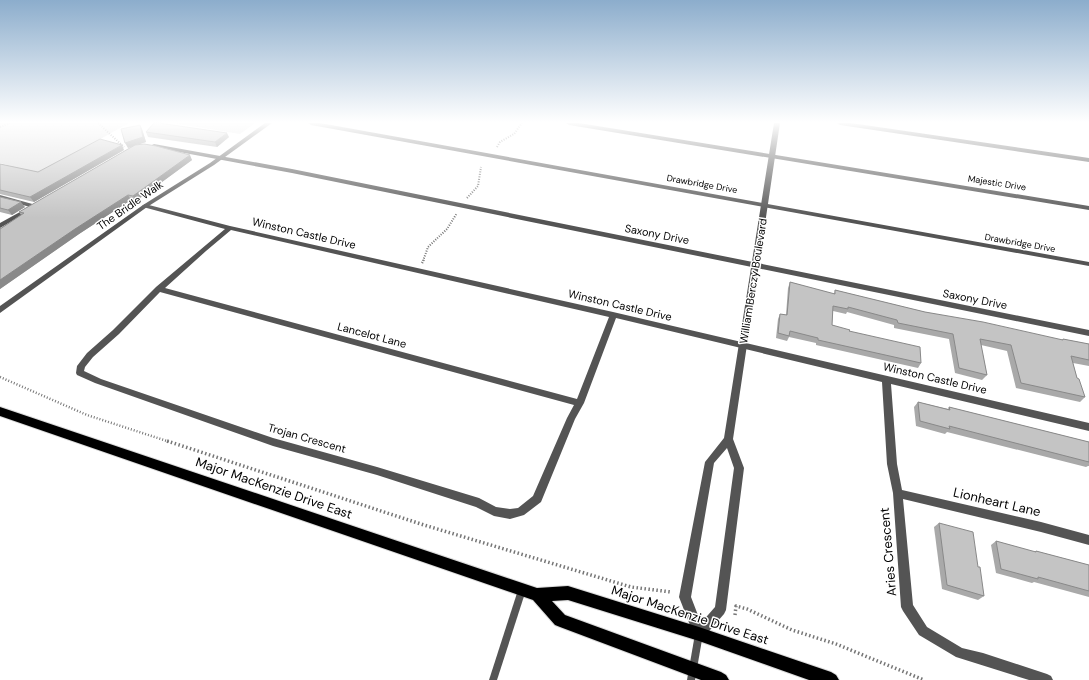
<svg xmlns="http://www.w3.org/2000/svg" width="1089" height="680" viewBox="0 0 1089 680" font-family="'DM Sans',sans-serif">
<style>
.green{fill:#dbdbdb}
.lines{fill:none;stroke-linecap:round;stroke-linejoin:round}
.primary-casing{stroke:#dbdbdb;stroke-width:2}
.path-far2{stroke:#767676;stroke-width:2;stroke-dasharray:1 1.5;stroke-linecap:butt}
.path-far1{stroke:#767676;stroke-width:2.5;stroke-dasharray:1 2;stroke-linecap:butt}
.path{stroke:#767676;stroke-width:3.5;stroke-dasharray:1.5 2.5;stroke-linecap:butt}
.service{fill:#545454;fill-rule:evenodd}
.minor{fill:#545454;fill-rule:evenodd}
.tertiary{fill:#545454;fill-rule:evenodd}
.primary{fill:#000;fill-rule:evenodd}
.wall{fill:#a9a9a9}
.shaded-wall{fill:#898989}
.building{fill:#c4c4c4;stroke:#898989}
.labels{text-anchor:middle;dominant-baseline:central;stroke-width:3;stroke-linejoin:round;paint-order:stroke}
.far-street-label{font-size:9px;fill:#000;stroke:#fff}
.street-label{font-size:11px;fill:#000;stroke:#fff}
.near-street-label{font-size:13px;fill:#000;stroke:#fff}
</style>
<rect width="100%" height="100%" fill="#fff"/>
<!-- green -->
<g class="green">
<path d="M0 123H129L86 147 50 177 0 163Z"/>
<path d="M173 123H255L240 134Z"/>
</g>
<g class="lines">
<!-- primary casing -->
<g class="primary-casing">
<path id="primary" d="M0 407 537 588 568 586 699 627 831 672 836 675 839 680H809L699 641 568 600 552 601 565 615 721 672 726 675 729 680H701L560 627 555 625 533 600 0 416Z"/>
</g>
<!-- path-far2 -->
<g class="path-far2">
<path d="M98 123 124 147"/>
<path d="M0 127 10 123"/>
<path d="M497 147 500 142 514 134 522 123"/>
<path d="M467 198 478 186 481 167"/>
<path d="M423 261 428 247 447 229 457 213"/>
</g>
<!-- path-far1 -->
<g class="path-far1">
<path d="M422 263 424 260"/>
<path d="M0 377 87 415 170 442"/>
</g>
<!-- path -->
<g class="path">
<path d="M167 441 424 525 631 587 671 592"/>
<path d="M735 615 736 606 747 609 792 630 836 644 924 680"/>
</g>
<!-- service -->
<g class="service">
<path d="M522 586 525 587 526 590 497 680H489L518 590 519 587Z"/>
<path d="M699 630 702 631 703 634 695 680H687L695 634 696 631Z"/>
</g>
<!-- minor -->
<g class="minor">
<path d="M308 123H320L1089 262V266L311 125Z"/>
<path d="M566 123H579L1089 206V210L569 125Z"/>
<path d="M154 144 292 169 1089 330V336L292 173 152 147V145Z"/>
<path d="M0 195 36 205 37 206 34 208 0 199Z"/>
<path d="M145 204 230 226 613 312 1089 423V431L891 384 897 464 902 490 1041 522 1089 535V545L1041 532 903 499 913 605 927 627 962 648 983 653 1047 674 1051 676 1053 680H1029L956 657 919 635 903 611 901 607 893 493 887 464 882 382 616 318 584 403 575 419 541 502 524 515 510 519 494 516 476 507 377 475 273 446 95 383 77 375 76 373 77 366 87 353 113 330 156 287 225 229 143 207 142 206ZM231 230 609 317 577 399 165 288 206 251ZM160 292 574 405 567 418 533 496 518 508 510 509 496 507 479 498 377 467 273 438 101 379 84 371 85 367 93 357 119 334Z"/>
<path d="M29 207 32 209 31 210 0 228V223Z"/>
</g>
<!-- tertiary -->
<g class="tertiary">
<path d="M265 123H272L214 165 147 207 0 313V306L143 205 210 163Z"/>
<path d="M774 123H780L733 439 744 468 726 610 724 614 703 638 699 640 695 638 679 597 705 462 724 438ZM727 448 734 468 715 607 701 623 691 597 714 463Z"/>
<path d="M837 123H851L1089 158V162L840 125Z"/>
</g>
<!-- primary -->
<use href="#primary" class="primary"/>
</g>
<!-- wall -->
<g class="wall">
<path d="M140 125 142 129 146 142 136 145 192 160 136 201 131 200 79 234 0 289V229L21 215 19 212 134 146 128 148Z"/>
<path d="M146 132 229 137 217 147 148 137Z"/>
<path d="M124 150 34 202 0 194V164L38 172Z"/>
<path d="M0 197 25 207 12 215 0 212Z"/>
<path d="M790 282 834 294 835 290 925 312 1062 340 1063 339 1089 344V366L1073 363 1077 378 1085 397 1080 402 1016 388 1007 351 981 345 987 375 982 380 955 373 949 339 894 328V325L847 312 846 314 833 311 832 325 849 331 921 363 918 368 816 345V343L789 337 787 341 776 338 778 319 780 314 786 315 788 288Z"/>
<path d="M918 402 948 409 949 407 1089 442V466H1088L1086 467 947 432 945 434 916 426 914 407Z"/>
<path d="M939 523 978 567 984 596 978 600 942 589 934 527Z"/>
<path d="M996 541 1034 552 1036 551 1089 565V597L1034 582 1032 583 996 573 991 545Z"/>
</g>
<!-- shaded-wall -->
<g class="shaded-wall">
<path d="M140 125 142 129 146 142 128 148 125 143Z"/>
<path d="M227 133 229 137 217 147 215 142Z"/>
<path d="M122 145 124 150 34 202 30 197Z"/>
<path d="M190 155 192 160 136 201 133 196Z"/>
<path d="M128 195 131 200 79 234 0 289V280L75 229Z"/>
<path d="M21 202 25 207 12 215 8 210Z"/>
</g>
<!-- building -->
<g class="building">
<path d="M154 123H159L227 133 215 142 146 132Z"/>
<path d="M140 125 143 137 125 143 121 129Z"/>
<path d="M100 139 122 145 30 197 0 190V164L38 172Z"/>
<path d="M144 144 156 146 190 155 133 196 128 195 75 229 0 280V229L24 213 19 212 135 145Z"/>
<path d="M0 197 21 202 8 210 0 208Z"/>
<path d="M790 282 835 294V290L925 312 983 322 1063 340V339L1089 344V360L1071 356 1077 378 1079 379 1085 397 1021 383 1011 345 980 339 987 375 959 368 953 334 898 323 897 320 848 307V309L833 306 832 325 850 330 849 331 920 347 921 363 818 340V338L790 331 789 336 778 333 780 314 787 315Z"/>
<path d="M918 402 950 410 949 407 1089 442V462L949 426 950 429 920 421Z"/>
<path d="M939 523 973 532 978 567H980L984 596 947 585Z"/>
<path d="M996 541 1036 552V551L1089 565V591L1038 577V579L1001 569Z"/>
</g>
<!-- sky -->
<linearGradient id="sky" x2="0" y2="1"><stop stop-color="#8cadcc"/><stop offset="0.56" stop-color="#fff"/><stop offset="1" stop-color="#fff" stop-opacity="0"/></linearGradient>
<rect width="1089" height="218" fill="url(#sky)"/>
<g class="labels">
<!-- far-street labels -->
<g class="far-street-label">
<text transform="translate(997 183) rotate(9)">Majestic Drive</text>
<text transform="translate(702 184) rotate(10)">Drawbridge Drive</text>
<text transform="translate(1020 243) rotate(10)">Drawbridge Drive</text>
</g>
<!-- street labels -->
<g class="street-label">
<text transform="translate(130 205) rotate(-35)">The Bridle Walk</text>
<text transform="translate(304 233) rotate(13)">Winston Castle Drive</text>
<text transform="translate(657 234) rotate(11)">Saxony Drive</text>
<text transform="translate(753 281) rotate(-81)">William Berczy Boulevard</text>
<text transform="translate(975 299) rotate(11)">Saxony Drive</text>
<text transform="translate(620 305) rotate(13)">Winston Castle Drive</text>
<text transform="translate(372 335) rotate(15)">Lancelot Lane</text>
<text transform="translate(935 378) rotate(13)">Winston Castle Drive</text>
<text transform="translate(307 438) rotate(16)">Trojan Crescent</text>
</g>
<!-- near-street labels -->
<g class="near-street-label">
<text transform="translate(274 488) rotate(19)">Major MacKenzie Drive East</text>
<text transform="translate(997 502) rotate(13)">Lionheart Lane</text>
<text transform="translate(888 552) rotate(-95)">Aries Crescent</text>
<text transform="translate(690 615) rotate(18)">Major MacKenzie Drive East</text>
</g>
</g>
</svg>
